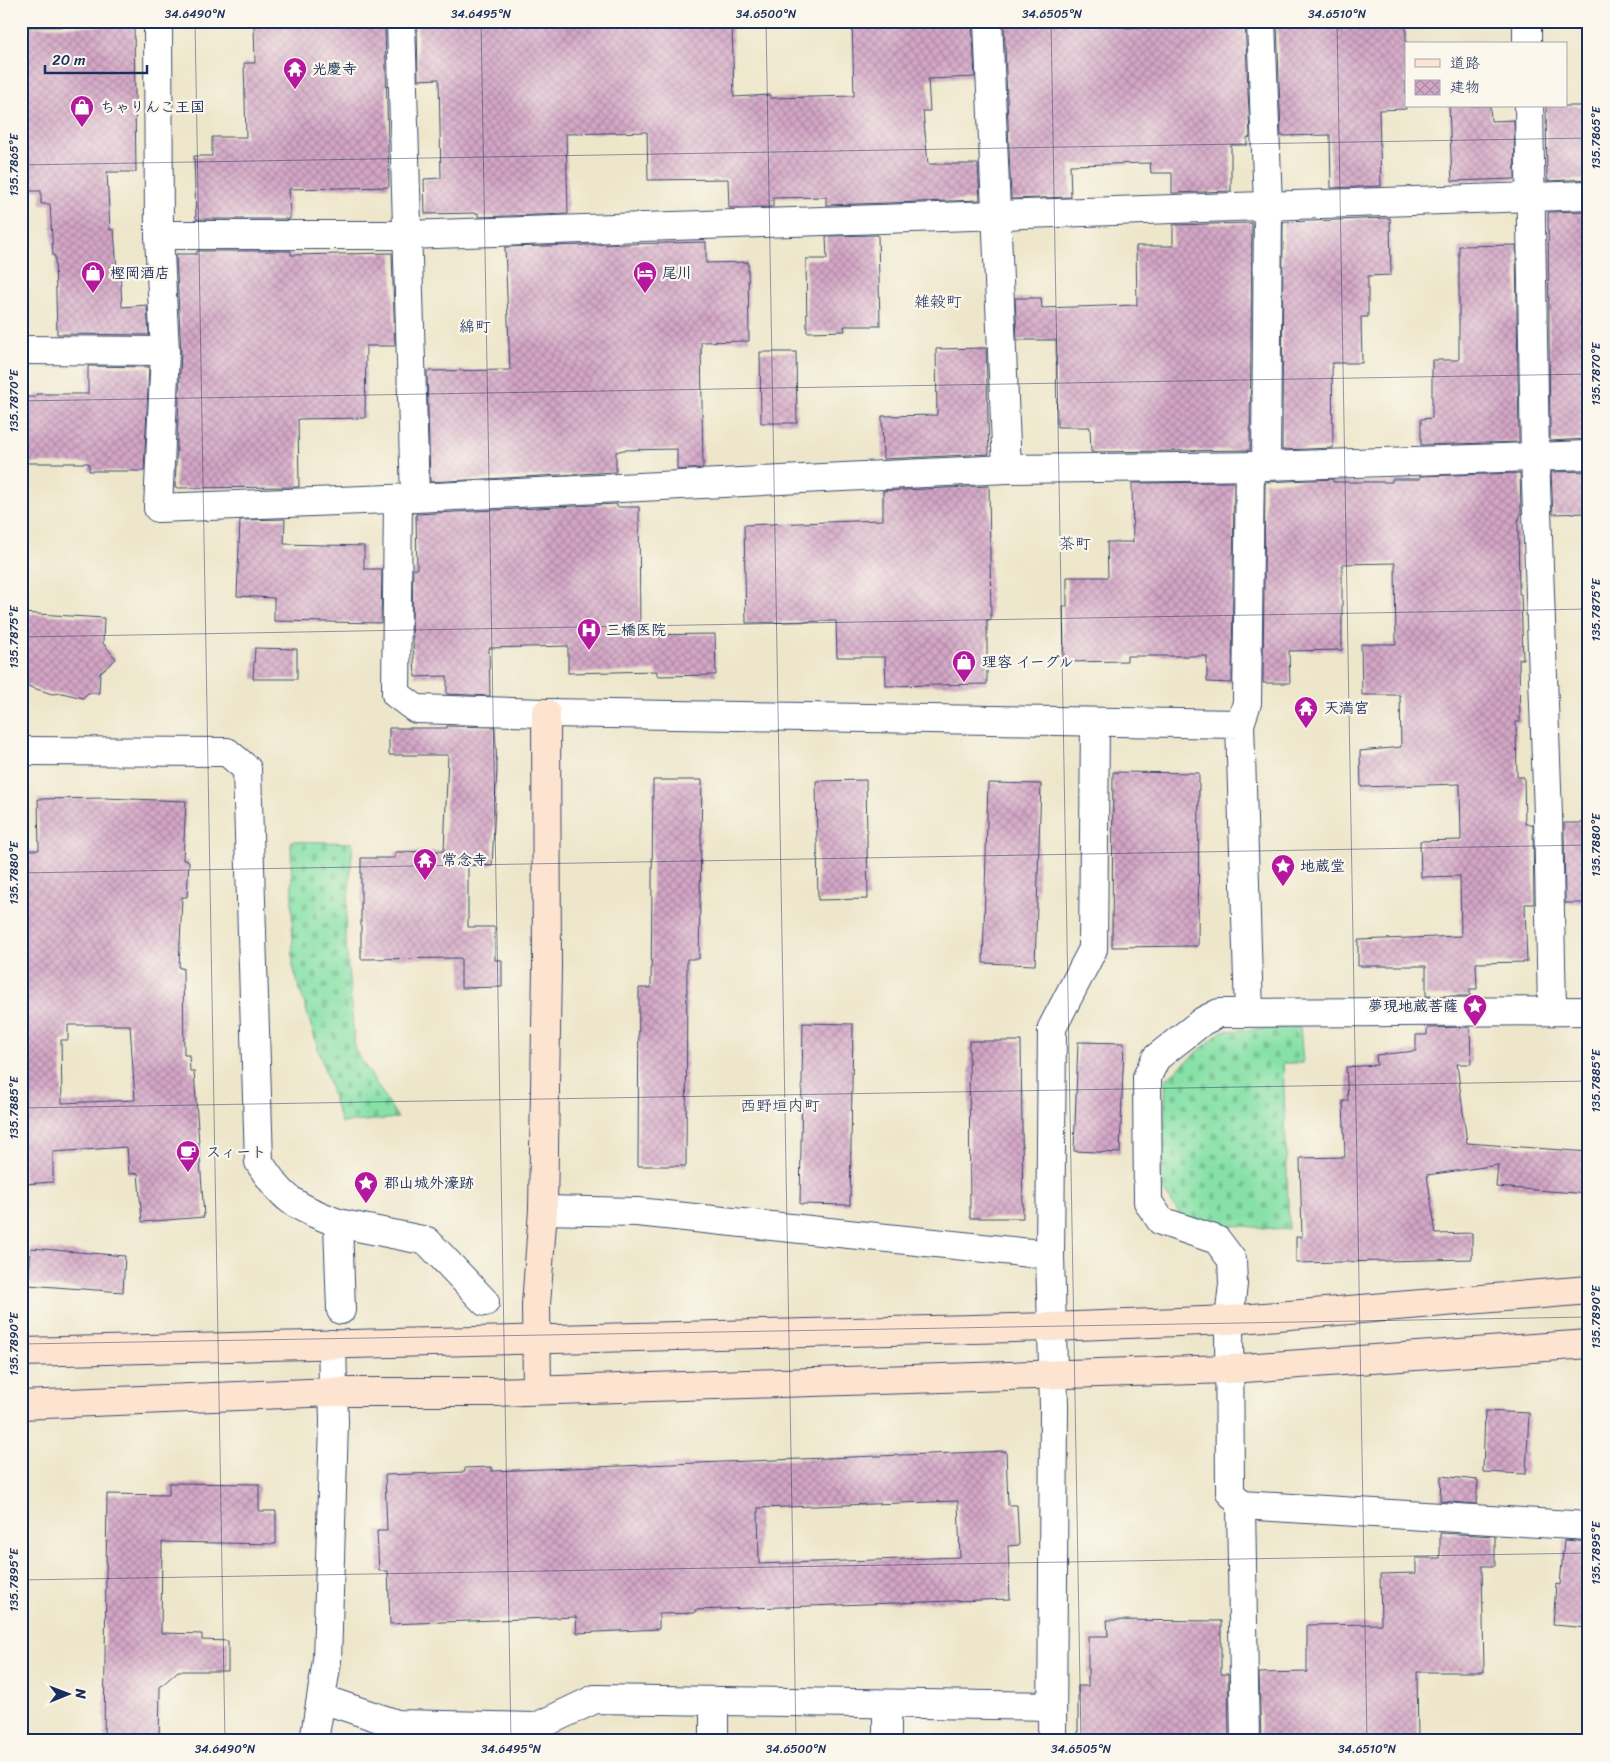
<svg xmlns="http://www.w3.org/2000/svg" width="1610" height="1762" viewBox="0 0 1610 1762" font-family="Sriracha,'Klee One',sans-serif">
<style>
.cemetery{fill:url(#cemetery-stones);stroke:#518882}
.building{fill:url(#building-cross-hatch);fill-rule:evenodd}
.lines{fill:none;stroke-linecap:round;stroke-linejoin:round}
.street-casing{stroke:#3a4a6e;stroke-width:30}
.secondary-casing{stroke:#3a4a6e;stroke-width:30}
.street{stroke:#fff;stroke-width:28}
.secondary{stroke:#fde4d1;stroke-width:28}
.ticks{fill:none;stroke:#1b2f5e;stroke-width:1;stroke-opacity:0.45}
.labels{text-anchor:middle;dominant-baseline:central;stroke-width:4.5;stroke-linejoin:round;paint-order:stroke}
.poi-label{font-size:15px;font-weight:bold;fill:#1b2f5e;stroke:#fbf7ec;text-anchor:start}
.neighbourhood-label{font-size:16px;fill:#1b2f5e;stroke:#fbf7ec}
.neatline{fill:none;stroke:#1b2f5e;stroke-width:2}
.ticks-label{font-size:12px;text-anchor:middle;fill:#1b2f5e}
</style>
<defs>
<pattern id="cemetery-stones" width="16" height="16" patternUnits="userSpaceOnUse" patternTransform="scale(1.25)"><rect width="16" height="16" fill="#87e1a7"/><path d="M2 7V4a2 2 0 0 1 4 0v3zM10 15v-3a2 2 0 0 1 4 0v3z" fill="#74c192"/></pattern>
<pattern id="building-cross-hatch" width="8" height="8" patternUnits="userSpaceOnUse" patternTransform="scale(1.25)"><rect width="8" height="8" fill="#d4a6c6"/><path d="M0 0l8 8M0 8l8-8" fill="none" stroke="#ab88a4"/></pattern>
</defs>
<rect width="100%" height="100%" fill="#fbf7ec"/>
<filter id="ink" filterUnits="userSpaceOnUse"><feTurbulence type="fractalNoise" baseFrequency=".02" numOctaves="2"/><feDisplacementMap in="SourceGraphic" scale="10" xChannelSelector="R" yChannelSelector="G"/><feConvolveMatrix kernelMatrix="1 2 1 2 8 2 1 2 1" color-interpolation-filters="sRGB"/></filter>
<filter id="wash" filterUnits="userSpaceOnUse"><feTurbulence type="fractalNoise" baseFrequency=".0096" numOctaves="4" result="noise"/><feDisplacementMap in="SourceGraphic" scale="20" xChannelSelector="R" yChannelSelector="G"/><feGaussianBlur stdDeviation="1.12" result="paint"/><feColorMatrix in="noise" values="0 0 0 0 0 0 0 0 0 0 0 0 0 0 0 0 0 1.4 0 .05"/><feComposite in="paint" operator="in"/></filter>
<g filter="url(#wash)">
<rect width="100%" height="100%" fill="#ede6ca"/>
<!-- cemetery -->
<g class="cemetery">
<path d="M291 841 353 843 345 932 355 1050 398 1118 341 1123 293 967Z"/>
<path d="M1300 1027 1303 1063H1283L1289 1230 1185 1221 1161 1187 1166 1079 1222 1031Z"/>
</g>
<g id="blocks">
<!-- building -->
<g class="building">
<path d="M461 21H732L734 97 770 95V98L854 96 852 21H972L975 77 928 79 930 111H923L928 164H978L980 200 826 205V197L773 198V207L729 208 728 179 648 180 647 132 566 134 568 214 478 217V213L425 214 424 179 441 178 439 79 418 80 417 23Z"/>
<path d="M1004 21H1125V28L1183 25V23L1245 21 1250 137 1247 138V145H1231V191L1172 193V173H1151L1150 163 1070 165 1071 197 1011 199Z"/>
<path d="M1277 21H1406V109L1379 110 1381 186 1331 188 1330 135 1281 136Z"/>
<path d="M377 22V25H385L389 187 289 189 290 219H196L194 156H212V137H246L244 63H255L254 25Z"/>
<path d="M134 26 136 172H107L110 230H114L117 269H120L122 307 147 305 149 335 57 334 55 256H53L50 204H41V191H24V180H21V27Z"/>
<path d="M1449 106H1490L1491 121 1514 120 1515 179 1452 181Z"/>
<path d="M1546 106H1589V179L1547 181Z"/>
<path d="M1589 211V439L1550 441 1548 212Z"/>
<path d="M1390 218 1391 275 1368 276V317H1361L1362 363H1332L1333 448 1282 450 1283 222Z"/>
<path d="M1252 223 1250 450 1091 452 1090 427H1057L1056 340H1017L1015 298H1041L1042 308 1137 305 1136 246H1173V225Z"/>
<path d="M878 235 880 326H844L845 331 807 332 806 259H827L826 236Z"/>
<path d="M706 242V263L748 262 749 341 701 342 703 468 677 470V449L623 450 616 452V472L430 482 427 371 510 370 505 247Z"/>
<path d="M1516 245 1519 442 1421 445V419L1432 418V360H1459V246Z"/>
<path d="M197 251H291V255L392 253 395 346H366L365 418 298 419 299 487 175 488 181 352 176 254H197Z"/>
<path d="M986 348 989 454 883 459 882 416 937 415 936 349Z"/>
<path d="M760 352H796L797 423H761Z"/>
<path d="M88 366 149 367 144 471H89V463H21V397H36V394H88Z"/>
<path d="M1589 471V513L1553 514 1551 472Z"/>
<path d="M1520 473 1521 514 1518 522 1519 594H1521L1523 659H1519L1520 722H1516L1517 777H1524L1525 824H1533L1534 904H1525L1527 962 1476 963 1477 989H1470V996H1426V966H1358V940L1461 936 1460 876 1421 877 1420 841 1461 840 1460 784 1361 787 1360 751 1401 747 1400 695H1362L1361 644H1396L1395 563 1342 564V650L1289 651 1290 683H1263L1265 482 1333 479V482H1392V479H1420V476Z"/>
<path d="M1234 482 1232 683 1207 682V656H1127V661L1064 662 1063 606H1067V577H1108L1107 542H1133L1132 483Z"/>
<path d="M989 486 991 620H987V684L886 686 885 657H837L836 621 746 623 744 525 883 520V491Z"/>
<path d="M617 504V507H639L640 635 715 634 716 675 657 676V671L568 673V646L489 648 490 696 447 694V676L415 677 412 623 413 569H417L416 514Z"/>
<path d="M285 519 284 544 364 546V569H382L381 623 274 621V598L237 596 240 520Z"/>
<path d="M21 613 104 618 103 643 116 659 100 673 99 693H88L83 698 62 693 52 694 21 684Z"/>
<path d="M255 648 297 649V679H253Z"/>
<path d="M447 726 495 727 497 768 492 866 468 865V927H495V960H502V987L461 988V958L361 959V858H395V852L444 851 448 755H389V728H447Z"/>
<path d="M1113 772 1199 773 1198 946 1112 947Z"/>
<path d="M653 780H702L699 959H687L686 1166H638L639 988H651Z"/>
<path d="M866 780 868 899 818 900 816 781Z"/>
<path d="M988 783 1041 784 1035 965 983 963Z"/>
<path d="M104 798 186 801 183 860 189 861 187 897H182L179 968H183L184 1055H189L190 1071H194L204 1217 142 1222 138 1173 129 1174 127 1147 53 1152V1182L24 1184 21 1140V850H39L38 799ZM68 1025H130L135 1100 62 1103 61 1040H68Z"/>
<path d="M1564 823H1589V903H1565Z"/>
<path d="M803 1023 853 1024 850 1205 800 1204Z"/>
<path d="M1470 1027 1471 1064H1457L1467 1143 1589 1152V1194L1496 1187 1498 1165 1427 1175 1436 1234 1472 1233V1259L1296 1263V1237H1302L1300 1158 1345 1157 1343 1101H1348L1346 1067 1377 1065 1376 1055 1416 1051V1035H1427V1028Z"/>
<path d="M969 1041H1021L1023 1218H970Z"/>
<path d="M1078 1042 1124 1043 1120 1153 1074 1151Z"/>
<path d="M31 1248 125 1256 123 1292 28 1285Z"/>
<path d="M1485 1411 1529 1413 1526 1474 1483 1472Z"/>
<path d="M1006 1451 1008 1505H1017L1019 1545 1008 1546 1010 1599 695 1610V1613L659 1614V1629L577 1633 576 1617 390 1624 388 1571H379L377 1531H387L385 1475 465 1472V1468L492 1467V1471ZM958 1501 960 1557 759 1564 758 1508Z"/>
<path d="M1441 1476 1478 1480 1476 1504 1440 1501Z"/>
<path d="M169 1483 259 1484V1511H276V1544L162 1542 161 1633 202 1634V1640L228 1641V1671H178L160 1687 159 1741H104L107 1494 169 1495Z"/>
<path d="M1440 1533 1495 1536V1566H1482L1484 1672H1417L1418 1741H1261L1259 1673 1307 1672V1625L1381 1624 1380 1574 1416 1573V1558H1440Z"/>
<path d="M1564 1540 1589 1542V1628L1553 1625 1556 1584 1560 1585Z"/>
<path d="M1107 1620 1221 1621V1674H1228L1229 1741H1078V1686H1088V1636H1108Z"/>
</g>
</g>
</g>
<g filter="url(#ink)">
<use href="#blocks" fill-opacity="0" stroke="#3a4a6e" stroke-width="1"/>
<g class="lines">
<!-- street casing -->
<g class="street-casing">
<g id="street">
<path d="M158 21 159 235 165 351 158 508 415 498 1007 469 1266 466 1589 455"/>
<path d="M401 21 415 498"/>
<path d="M988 21 1007 469"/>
<path d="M1261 21 1268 205 1266 466"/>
<path d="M1527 21V44"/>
<path d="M1529 106 1535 456 1548 815 1552 1010"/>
<path d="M159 235H407L1589 195"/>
<path d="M21 350 165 351"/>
<path d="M398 499 396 694 416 709 546 713 1240 724 1249 1012"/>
<path d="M1240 724 1247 703 1250 466"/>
<path d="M21 751 227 752 247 769 259 1162C284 1202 296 1206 338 1223"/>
<path d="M543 1210 637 1212 1050 1255"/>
<path d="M341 1310 338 1223 427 1241 485 1302"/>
<path d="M1241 1505 1589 1526"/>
<path d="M322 1699 397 1724 536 1727 595 1699 1052 1706"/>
<path d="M887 1704V1741"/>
<path d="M314 1741 327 1661 334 1422 332 1344"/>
<path d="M714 1741V1701"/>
<path d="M1052 1741 1054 1406 1050 1255 1052 1028 1093 949 1095 722"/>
<path d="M1245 1741 1241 1505 1230 1492 1229 1320 1233 1284 1232 1260 1217 1240 1161 1221 1148 1202 1147 1077 1156 1058 1203 1021 1219 1013 1589 1011"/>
</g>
</g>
<!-- secondary casing -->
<g class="secondary-casing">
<g id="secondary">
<path d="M21 1352 1051 1327 1229 1320 1589 1290"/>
<path d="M537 1390 536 1305 543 1210 547 968 546 713"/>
<path d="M21 1405 333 1392H494L1229 1369 1589 1344"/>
</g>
</g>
<!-- street -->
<use href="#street" class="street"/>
<!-- secondary -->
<use href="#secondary" class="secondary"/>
</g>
</g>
<!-- ticks -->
<path class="ticks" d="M195 21 225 1741M481 21 511 1741M766 21 796 1741M1051 21 1081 1741M1337 21 1367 1741M21 165 1589 138M21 401 1589 374M21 637 1589 609M21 873 1589 845M21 1108 1589 1081M21 1344 1589 1317M21 1580 1589 1553"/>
<!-- icons -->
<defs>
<g id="temple-pin" transform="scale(1.25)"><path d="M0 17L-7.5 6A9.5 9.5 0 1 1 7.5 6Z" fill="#b5179e" stroke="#fbf7ec"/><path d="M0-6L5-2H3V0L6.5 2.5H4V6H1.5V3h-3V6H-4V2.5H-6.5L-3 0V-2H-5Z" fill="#fff"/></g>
<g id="shop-pin" transform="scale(1.25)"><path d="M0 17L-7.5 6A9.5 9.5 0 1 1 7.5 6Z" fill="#b5179e" stroke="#fbf7ec"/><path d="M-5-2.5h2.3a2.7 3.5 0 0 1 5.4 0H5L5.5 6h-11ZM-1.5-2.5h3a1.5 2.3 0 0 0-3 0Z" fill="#fff"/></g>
<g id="hotel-pin" transform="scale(1.25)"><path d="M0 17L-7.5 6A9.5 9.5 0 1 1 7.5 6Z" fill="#b5179e" stroke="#fbf7ec"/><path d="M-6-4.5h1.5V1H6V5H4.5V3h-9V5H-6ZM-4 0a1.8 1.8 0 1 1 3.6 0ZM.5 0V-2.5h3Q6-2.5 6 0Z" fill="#fff"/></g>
<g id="hospital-pin" transform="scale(1.25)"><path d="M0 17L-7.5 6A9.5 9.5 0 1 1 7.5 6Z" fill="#b5179e" stroke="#fbf7ec"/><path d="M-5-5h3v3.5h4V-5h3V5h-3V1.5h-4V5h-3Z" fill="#fff"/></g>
<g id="sight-pin" transform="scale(1.25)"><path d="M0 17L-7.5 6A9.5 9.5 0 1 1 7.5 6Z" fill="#b5179e" stroke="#fbf7ec"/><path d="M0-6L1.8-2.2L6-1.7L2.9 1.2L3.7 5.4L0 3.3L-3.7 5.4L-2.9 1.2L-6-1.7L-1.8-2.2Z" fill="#fff"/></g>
<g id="cafe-pin" transform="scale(1.25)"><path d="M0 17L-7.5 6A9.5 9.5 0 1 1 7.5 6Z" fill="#b5179e" stroke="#fbf7ec"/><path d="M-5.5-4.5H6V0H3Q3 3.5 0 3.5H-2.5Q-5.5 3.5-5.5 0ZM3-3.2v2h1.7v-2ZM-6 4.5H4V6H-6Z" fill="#fff"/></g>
</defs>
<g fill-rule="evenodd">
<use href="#temple-pin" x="295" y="69"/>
<use href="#shop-pin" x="82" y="107"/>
<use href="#shop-pin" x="93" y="273"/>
<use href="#hotel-pin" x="645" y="273"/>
<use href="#hospital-pin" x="589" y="630"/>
<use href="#shop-pin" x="964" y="662"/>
<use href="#temple-pin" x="1306" y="708"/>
<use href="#temple-pin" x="425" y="860"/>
<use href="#sight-pin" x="1283" y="866"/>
<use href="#sight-pin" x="1475" y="1006"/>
<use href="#cafe-pin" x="188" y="1152"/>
<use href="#sight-pin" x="366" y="1183"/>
</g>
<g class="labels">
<!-- poi labels -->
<g class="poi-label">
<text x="312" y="69">光慶寺</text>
<text x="100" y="107">ちゃりんこ王国</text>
<text x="110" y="273">樫岡酒店</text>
<text x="662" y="273">尾川</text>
<text x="606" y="630">三橋医院</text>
<text x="982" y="662">理容 イーグル</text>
<text x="1324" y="708">天満宮</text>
<text x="442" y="860">常念寺</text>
<text x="1300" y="866">地蔵堂</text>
<text x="1458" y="1006" text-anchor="end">夢現地蔵菩薩</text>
<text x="206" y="1152">スィート</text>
<text x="384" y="1183">郡山城外濠跡</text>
</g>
<!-- neighbourhood labels -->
<g class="neighbourhood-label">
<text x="938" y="301">雑穀町</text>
<text x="475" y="326">綿町</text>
<text x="1075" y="543">茶町</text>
<text x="780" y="1105">西野垣内町</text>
</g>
</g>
<!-- margin -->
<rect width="1610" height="1762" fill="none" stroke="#fbf7ec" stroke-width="55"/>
<!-- legend -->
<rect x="1405" y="42" width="162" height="65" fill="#fbf7ec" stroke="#a1a7b3"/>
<rect x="1415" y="59" width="25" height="8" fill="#fde4d1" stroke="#a1a7b3"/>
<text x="1450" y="68" font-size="15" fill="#1b2f5e">道路</text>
<rect x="1415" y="80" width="25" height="15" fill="url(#building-cross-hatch)" stroke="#a1a7b3"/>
<text x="1450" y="92" font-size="15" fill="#1b2f5e">建物</text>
<!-- north arrow -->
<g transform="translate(68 1694) rotate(89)" stroke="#fbf7ec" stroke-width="4" paint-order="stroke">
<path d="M0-4L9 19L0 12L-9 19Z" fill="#1b2f5e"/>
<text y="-8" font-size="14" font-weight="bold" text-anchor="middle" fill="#1b2f5e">N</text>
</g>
<!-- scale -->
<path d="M45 65v8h102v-8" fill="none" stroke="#1b2f5e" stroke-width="2.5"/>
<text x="52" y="65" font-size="15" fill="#1b2f5e" stroke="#fbf7ec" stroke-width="4" paint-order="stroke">20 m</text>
<rect x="28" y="28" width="1554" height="1706" class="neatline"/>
<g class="ticks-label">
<text x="195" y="18">34.6490°N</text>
<text x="481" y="18">34.6495°N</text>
<text x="766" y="18">34.6500°N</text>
<text x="1052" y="18">34.6505°N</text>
<text x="1337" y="18">34.6510°N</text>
<text transform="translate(1596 138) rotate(-90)" y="4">135.7865°E</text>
<text transform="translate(14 165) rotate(-90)" y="4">135.7865°E</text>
<text transform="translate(1596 374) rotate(-90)" y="4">135.7870°E</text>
<text transform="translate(14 401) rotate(-90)" y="4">135.7870°E</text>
<text transform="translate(1596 610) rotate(-90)" y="4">135.7875°E</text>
<text transform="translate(14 637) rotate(-90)" y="4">135.7875°E</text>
<text transform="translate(1596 845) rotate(-90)" y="4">135.7880°E</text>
<text transform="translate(14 873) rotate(-90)" y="4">135.7880°E</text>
<text transform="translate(1596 1081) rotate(-90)" y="4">135.7885°E</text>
<text transform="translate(14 1108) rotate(-90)" y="4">135.7885°E</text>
<text transform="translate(1596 1317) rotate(-90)" y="4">135.7890°E</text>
<text transform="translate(14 1344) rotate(-90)" y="4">135.7890°E</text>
<text transform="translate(1596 1553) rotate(-90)" y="4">135.7895°E</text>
<text transform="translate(14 1580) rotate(-90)" y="4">135.7895°E</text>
<text x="225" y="1753">34.6490°N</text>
<text x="511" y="1753">34.6495°N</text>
<text x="796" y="1753">34.6500°N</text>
<text x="1081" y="1753">34.6505°N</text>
<text x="1367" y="1753">34.6510°N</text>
</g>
</svg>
